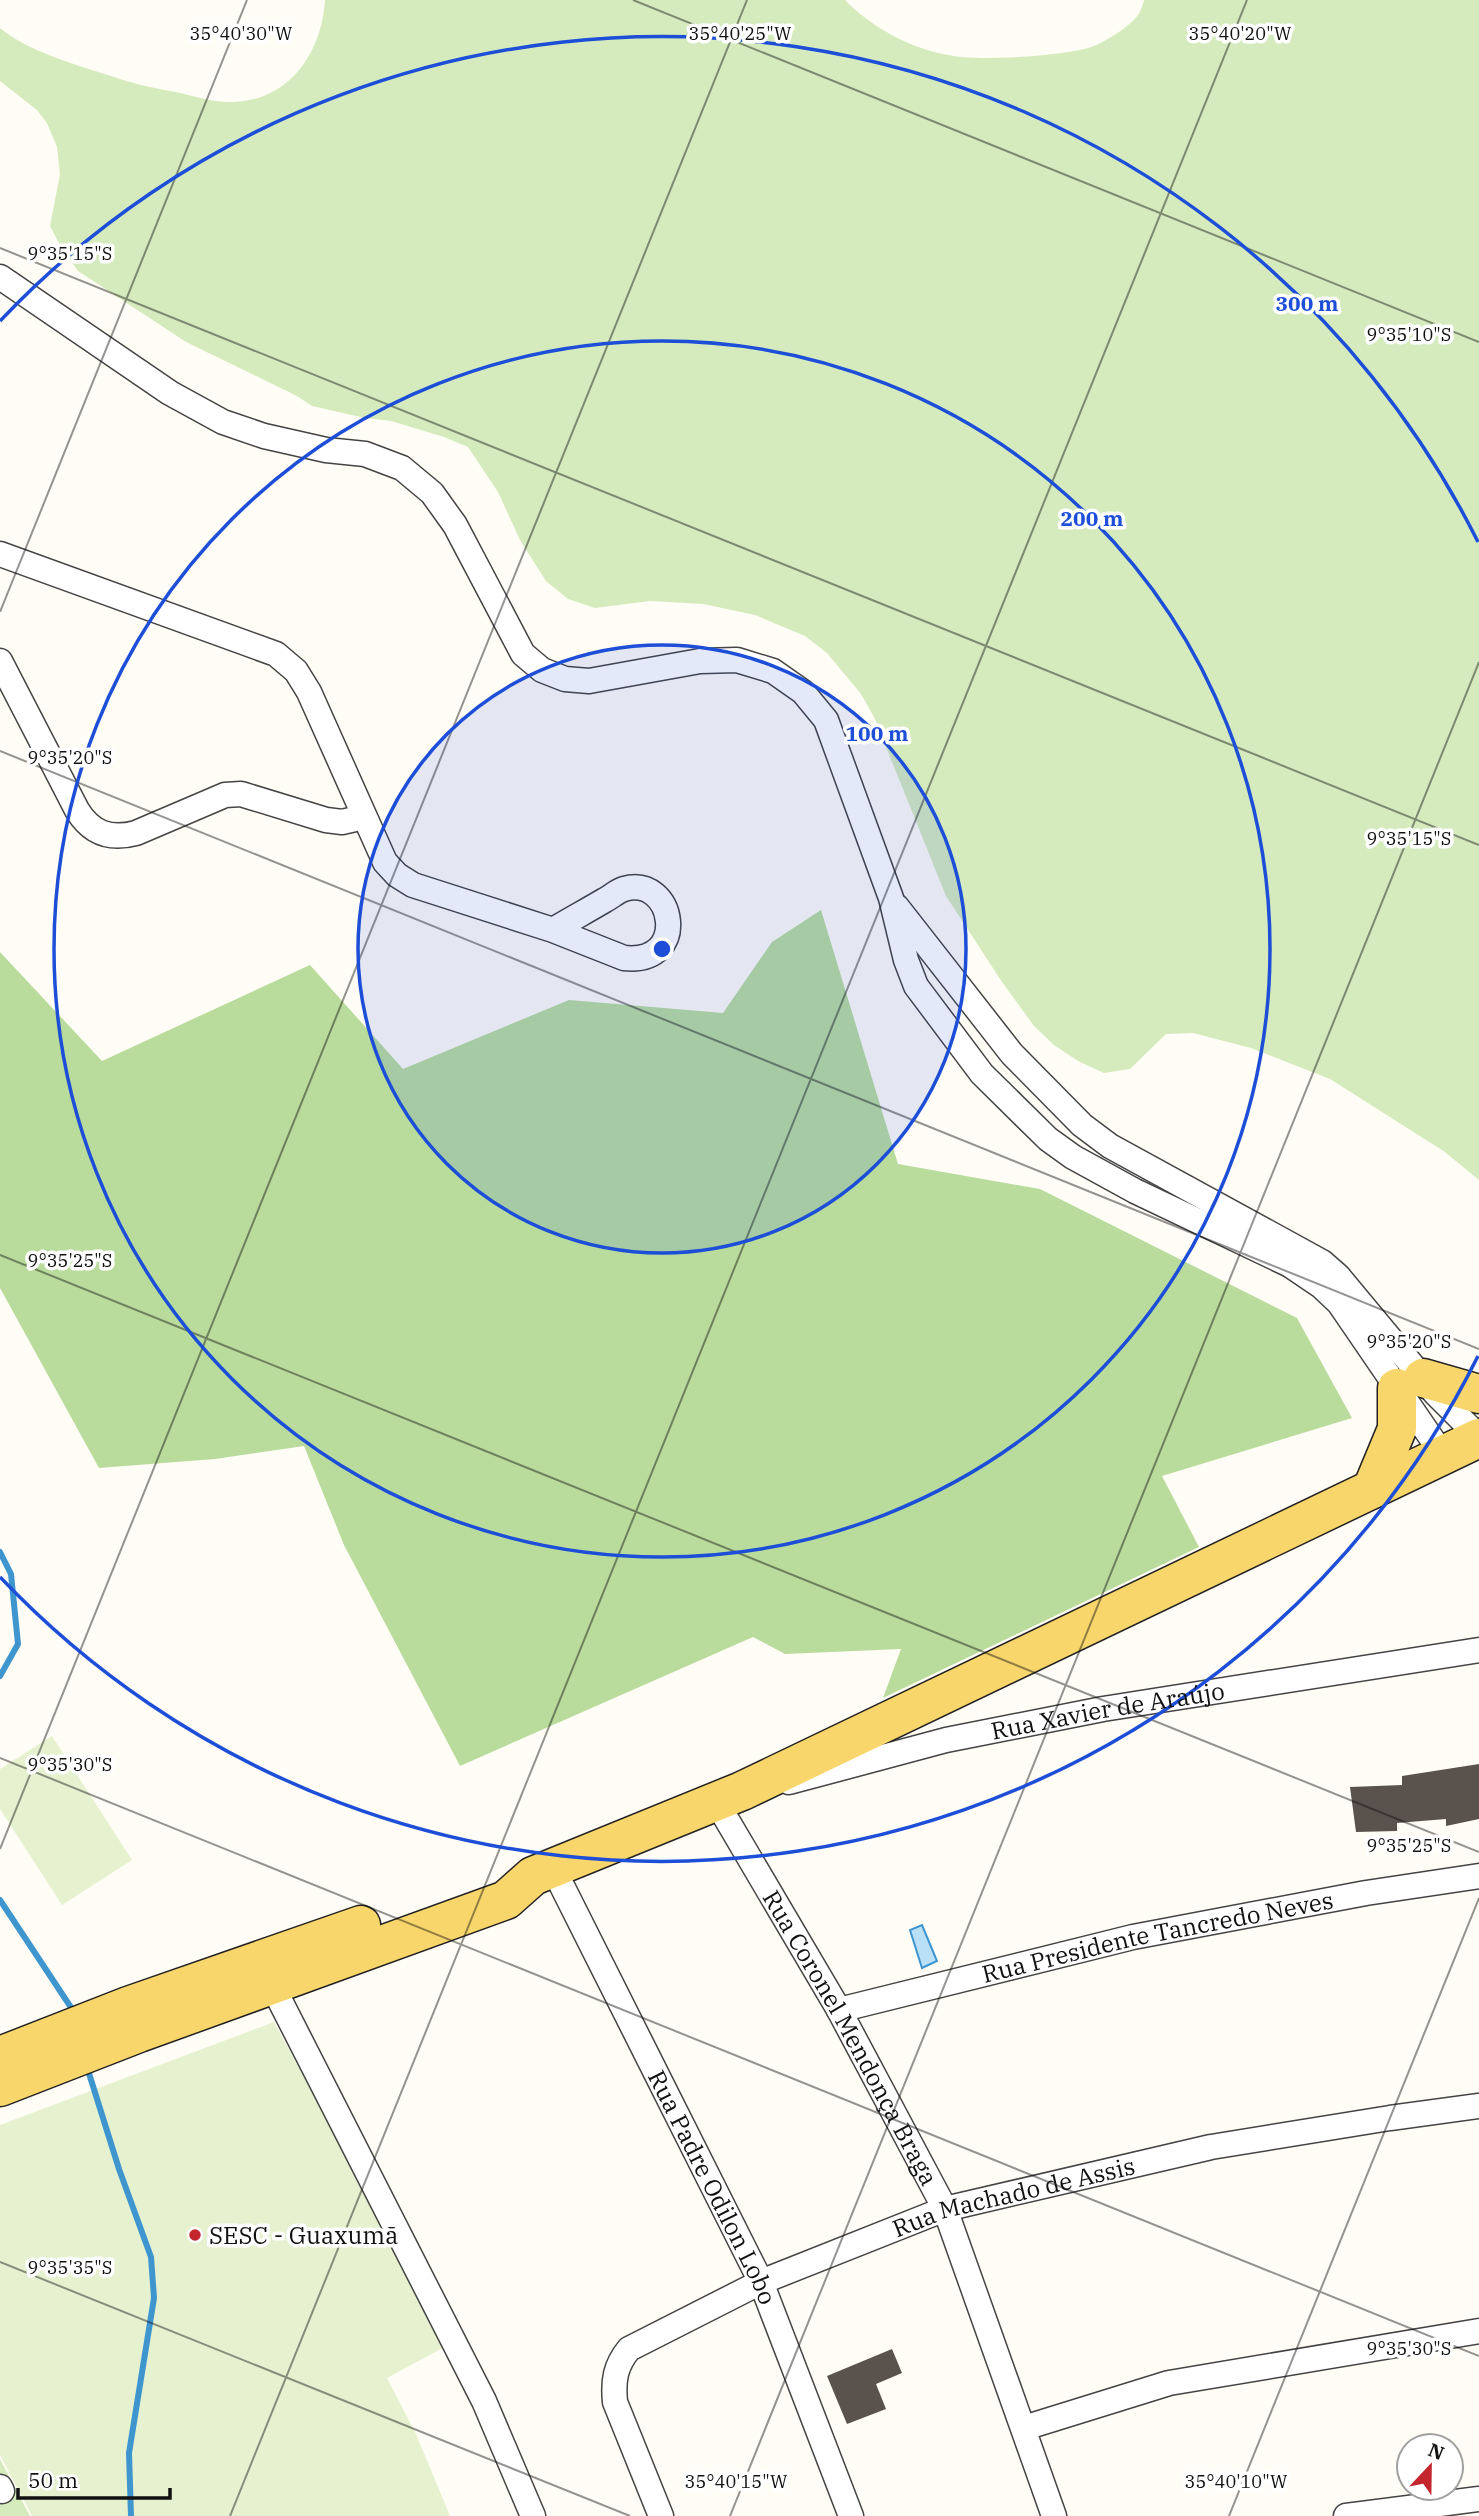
<svg xmlns="http://www.w3.org/2000/svg" width="1479" height="2516" viewBox="0 0 1479 2516" font-family="'IBM Plex Serif',serif">
<style>
.green{fill:#d5ebbd}
.forest{fill:#b9dc9c}
.pitch{fill:#e6f2cf}
.water{fill:#b9e0f7;stroke:#3f96cf;stroke-width:2}
.lines{fill:none;stroke-linecap:round;stroke-linejoin:round}
.stream{stroke:#3f96cf;stroke-width:6}
.building{fill:#5a524d}
.street-casing{stroke:#444;stroke-width:27}
.primary-casing{stroke:#222;stroke-width:41}
.street{stroke:#fff;stroke-width:24}
.primary{stroke:#f9d66b;stroke-width:38}
.ticks{fill:none;stroke:#111;stroke-width:2;stroke-opacity:0.45}
.ring{fill:none;stroke:#1d4ed8;stroke-width:3.5}
.poi-dot{fill:#c4262e;stroke:#fff;stroke-width:2.5}
.labels{text-anchor:middle;dominant-baseline:central;stroke-width:7;stroke-linejoin:round;paint-order:stroke}
.street-label{font-size:24px;fill:#111;stroke:#fff}
.poi-label{font-size:24px;fill:#111;stroke:#fff;text-anchor:start}
.ticks-label{font-size:18px;text-anchor:middle;fill:#111;stroke:#fff;stroke-width:7;stroke-linejoin:round;paint-order:stroke}
.centre{fill:#1d4ed8;stroke:#fff;stroke-width:3.5}
.ring-label{font-size:21px;text-anchor:middle;font-weight:bold;fill:#1d4ed8;stroke:#fff;stroke-width:7;stroke-linejoin:round;paint-order:stroke}
</style>
<rect width="100%" height="100%" fill="#fffdf5"/>
<!-- green -->
<g class="green">
<path d="M325 0H845C872 28 915 51 954 56 982 61 1068 56 1094 46 1108 40 1129 27 1138 15 1141 11 1143 4 1144 0H1479V1180L1445 1152 1330 1079 1251 1048 1193 1033 1166 1034 1130 1069 1104 1073 1078 1061 1054 1045 1034 1026 1002 982 946 896 874 717 861 694 827 653 805 636 755 615 703 604 650 601 595 608 568 599 546 581 520 540 498 492 468 447 444 437 391 421 365 418 312 406 297 396 186 342 78 271 62 249 50 226 60 174 57 147 47 123 37 110 0 81V28C28 51 73 64 108 75 130 83 152 88 176 92 194 96 214 103 234 102 290 100 322 52 325 0Z"/>
<path d="M0 2459 30 2516H0Z"/>
</g>
<!-- forest -->
<path class="forest" d="M821 910 898 1164 1040 1189 1297 1318 1352 1418 1162 1476 1199 1547 883 1698 901 1649 785 1654 753 1637 460 1766 344 1545 304 1446 215 1459 99 1468 0 1288V952L102 1061 310 965 403 1069 569 1000 723 1013 772 942Z"/>
<!-- pitch -->
<g class="pitch">
<path d="M52 1736 132 1860 62 1905 0 1809V1769Z"/>
<path d="M274 2022 450 2344 387 2378 416 2434 450 2516H32L0 2455V2125Z"/>
</g>
<!-- water -->
<path class="water" d="M922 1925 937 1961 922 1968 910 1930Z"/>
<g class="lines">
<!-- stream -->
<g class="stream">
<path d="M0 1552 11 1574 18 1644 0 1676"/>
<path d="M0 1900 74 2012"/>
<path d="M87 2067 119 2169 151 2257 154 2298 129 2453 131 2516"/>
</g>
</g>
<!-- building -->
<g class="building">
<path d="M1479 1764V1819L1446 1826V1819L1397 1823V1831L1356 1832 1350 1787 1402 1785V1776Z"/>
<path d="M892 2349 902 2373 876 2384 886 2409 847 2424 827 2376Z"/>
</g>
<g class="lines">
<!-- street casing -->
<g class="street-casing">
<g id="street">
<path d="M0 277 170 393 223 422 264 436 326 450 365 454 402 468 432 493 455 525 523 654 542 670 565 679 589 681 700 661 737 660 773 671 803 692 826 720 891 898 906 960 916 986 982 1074 1048 1139 1073 1157 1135 1191 1290 1265 1321 1286 1339 1303 1443 1455"/>
<path d="M0 554 276 654 296 671 309 692 385 862 397 875 413 885 553 930 624 958C691 965 674 874 624 889 617 891 611 897 605 900 588 910 570 920 553 930"/>
<path d="M0 661 77 810C91 833 110 840 136 833L225 795 241 794 326 820 342 822 364 817"/>
<path d="M897 907 1012 1054 1082 1125 1110 1146 1322 1262 1338 1276 1436 1394 1479 1437"/>
<path id="s1" d="M789 1782 946 1740 1103 1709 1479 1650"/>
<path id="s2" d="M717 1803 839 2010 945 2209 1054 2516"/>
<path id="s3" d="M553 1868 761 2282 851 2516"/>
<path d="M272 1985 484 2401 533 2516"/>
<path id="s4" d="M839 2010 1133 1937 1366 1893 1479 1876"/>
<path d="M1024 2428 1169 2383 1479 2331"/>
<path d="M0 2487 2 2491"/>
<path id="s5" d="M661 2516 615 2402C613 2381 615 2366 629 2349L761 2282 945 2209 1211 2147 1390 2118 1479 2106"/>
<path d="M1346 2516 1479 2499"/>
</g>
</g>
<!-- primary casing -->
<g class="primary-casing">
<g id="primary">
<path d="M1423 1378 1479 1394"/>
<path d="M1372 1489 1397 1429V1388"/>
<path d="M0 2056 128 2006 361 1925"/>
<path d="M0 2087 139 2033 506 1900 533 1876 742 1791 1479 1438"/>
</g>
</g>
<!-- street -->
<use href="#street" class="street"/>
<!-- primary -->
<use href="#primary" class="primary"/>
</g>
<!-- ticks -->
<path class="ticks" d="M633 0 1479 342M0 248 1479 845M0 612 247 0M0 751 1479 1349M0 1255 1479 1852M0 1758 1479 2356M0 1849 747 0M0 2262 630 2516M230 2516 1247 0M730 2516 1479 662M1229 2516 1479 1898"/>
<!-- distance rings -->
<circle cx="662" cy="949" r="304" fill="#1d4ed8" fill-opacity=".12"/>
<g class="ring">
<circle cx="662" cy="949" r="304"/>
<circle cx="662" cy="949" r="608"/>
<path d="M1478 1356A912 912 0 0 1 0 1577M0 321A912 912 0 0 1 1478 542"/>
</g>
<!-- markers -->
<circle class="poi-dot" cx="195" cy="2235" r="7"/>
<g class="labels">
<!-- street labels -->
<g class="street-label">
<text stroke="none"><textPath href="#s1" startOffset="327">Rua Xavier de Araújo</textPath></text>
<text stroke="none"><textPath href="#s4" startOffset="327">Rua Presidente Tancredo Neves</textPath></text>
<text stroke="none"><textPath href="#s2" startOffset="270">Rua Coronel Mendonça Braga</textPath></text>
<text stroke="none"><textPath href="#s3" startOffset="357">Rua Padre Odilon Lobo</textPath></text>
<text stroke="none"><textPath href="#s5" startOffset="595">Rua Machado de Assis</textPath></text>
</g>
<!-- poi labels -->
<g class="poi-label">
<text x="209" y="2235">SESC - Guaxumã</text>
</g>
</g>
<g class="ticks-label">
<text x="740" y="40">35°40'25"W</text>
<text x="241" y="40">35°40'30"W</text>
<text x="1240" y="40">35°40'20"W</text>
<text x="70" y="260">9°35'15"S</text>
<text x="1409" y="341">9°35'10"S</text>
<text x="70" y="764">9°35'20"S</text>
<text x="1409" y="845">9°35'15"S</text>
<text x="70" y="1267">9°35'25"S</text>
<text x="1409" y="1348">9°35'20"S</text>
<text x="70" y="1771">9°35'30"S</text>
<text x="1409" y="1852">9°35'25"S</text>
<text x="70" y="2274">9°35'35"S</text>
<text x="1409" y="2355">9°35'30"S</text>
<text x="736" y="2488">35°40'15"W</text>
<text x="1236" y="2488">35°40'10"W</text>
</g>
<circle cx="662" cy="949" r="10" class="centre"/>
<g class="ring-label">
<text x="1307" y="311">300 m</text>
<text x="1092" y="526">200 m</text>
<text x="877" y="741">100 m</text>
</g>
<!-- north arrow -->
<g transform="translate(1430 2467) rotate(22)"><circle r="33" fill="#ffffff" stroke="#a0a0a0" stroke-width="2"/>
<path d="M0-5L12 26L0 18L-12 26Z" fill="#c4262e"/>
<text y="-10" font-size="19" font-weight="bold" text-anchor="middle" fill="#111111">N</text>
</g>
<!-- scale -->
<path d="M18 2488v10h152v-10" fill="none" stroke="#111111" stroke-width="3.5"/>
<text x="28" y="2488" font-size="21" fill="#111111" stroke="#ffffff" stroke-width="5" paint-order="stroke">50 m</text>
</svg>
